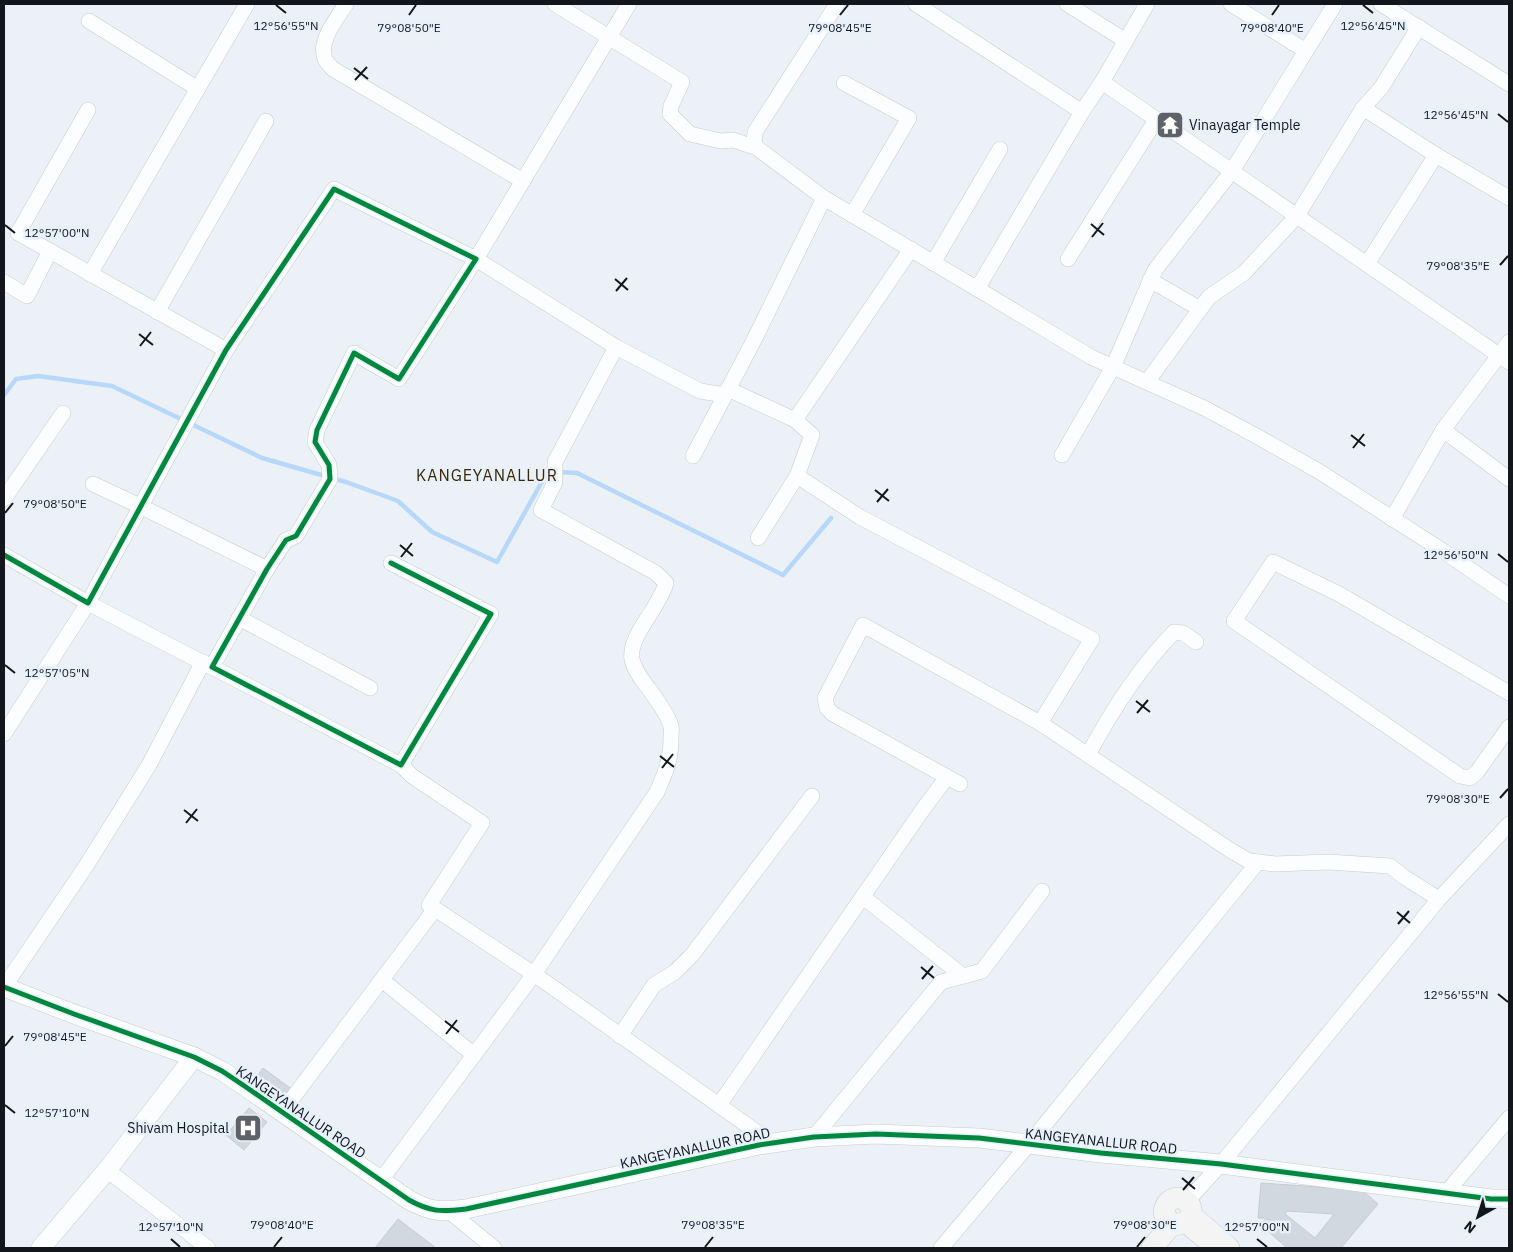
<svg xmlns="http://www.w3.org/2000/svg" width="1513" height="1252" viewBox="0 0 1513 1252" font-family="'IBM Plex Sans',sans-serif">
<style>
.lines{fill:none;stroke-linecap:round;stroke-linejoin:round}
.stream{stroke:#b7d8f9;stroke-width:4.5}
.building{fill:#d1d9e0;stroke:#c7ccd0;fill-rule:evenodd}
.minor-casing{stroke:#c7cbd0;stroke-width:16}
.tertiary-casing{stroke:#c7cbd0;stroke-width:20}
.secondary-casing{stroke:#c7cbd0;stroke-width:22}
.minor{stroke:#fcfdfe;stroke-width:15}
.tertiary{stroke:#fcfdfe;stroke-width:19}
.secondary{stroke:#f5f4f4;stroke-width:21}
.cycleway-casing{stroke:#e6f1fc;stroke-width:8}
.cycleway{stroke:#00873e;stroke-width:5}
.ticks{fill:none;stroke:#13171b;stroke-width:2}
.labels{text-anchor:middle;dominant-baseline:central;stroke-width:5;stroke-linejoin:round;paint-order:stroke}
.poi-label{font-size:14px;fill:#13171b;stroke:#e6f1fc;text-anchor:start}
.street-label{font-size:14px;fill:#13171b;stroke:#e6f1fc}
.quarter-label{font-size:16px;letter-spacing:1px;fill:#3f2504;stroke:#e6f1fc}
.ticks-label{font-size:12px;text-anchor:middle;fill:#13171b;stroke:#e6f1fc;stroke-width:5;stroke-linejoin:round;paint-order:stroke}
</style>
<rect width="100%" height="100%" fill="#ebf1f7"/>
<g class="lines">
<!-- stream -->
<g class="stream">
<path d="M4 395 16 379 38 376 112 386 262 458 346 482 398 501 432 532 497 562 548 471H550"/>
<path d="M558 472 577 473 783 575 831 518"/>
</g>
</g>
<!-- building -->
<g class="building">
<path d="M263 1068 293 1090 283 1103 253 1082Z"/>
<path d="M249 1108 267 1122 244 1150 226 1135Z"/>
<path d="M1261 1183 1362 1190 1378 1204 1341 1248H1287L1261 1225 1266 1218H1258ZM1287 1211 1334 1214 1315 1238 1285 1214Z"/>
<path d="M398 1219 436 1248H375Z"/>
</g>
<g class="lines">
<!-- minor casing -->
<g class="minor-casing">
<g id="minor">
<path d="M346 4C337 19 318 40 325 59 327 63 330 66 333 69L523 181"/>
<path d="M555 4 682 82 671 106 670 114 690 134 721 141 733 140 757 148"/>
<path d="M629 4 476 259 616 347 700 391 725 395"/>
<path d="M916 4 1082 112 977 289"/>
<path d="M1067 4 1126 41"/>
<path d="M1381 4 1509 84"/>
<path d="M89 21 198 89"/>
<path d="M1306 51 1335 4"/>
<path d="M1102 82 1147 4"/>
<path d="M844 83 909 118 852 215"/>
<path d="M88 110 18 233 226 350"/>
<path d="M1082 112 1102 82 1509 362"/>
<path d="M1436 155 1509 198"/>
<path d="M824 198 981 291 1091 357 1204 408 1260 438 1320 472 1443 551 1509 596"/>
<path d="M1068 259 1156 120"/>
<path d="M933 263 1000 149"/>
<path d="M1367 264 1436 155 1363 108 1381 88 1419 27"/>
<path d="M90 274 247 4"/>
<path d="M1150 280 1200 309"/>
<path d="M4 282 27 296 50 251"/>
<path d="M157 312 266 121"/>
<path d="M1147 382 1209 297 1244 273 1297 216 1363 108"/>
<path d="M728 389 795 420 911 249"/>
<path d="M795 420 812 435 797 476"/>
<path d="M1443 430 1509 479"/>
<path d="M1062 455 1113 367 1155 270 1232 171 1306 51 1231 4"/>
<path d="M693 456 753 342 824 198 757 148 754 142 755 132 837 4"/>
<path d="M93 484 140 506 267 569"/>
<path d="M4 499 63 413"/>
<path d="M1392 519 1443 430 1509 342"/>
<path d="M758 538 797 476 860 517 1092 639 1040 723"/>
<path d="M4 555 88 603 226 350 334 189 476 259 399 379 354 353 317 430 315 442 329 465 330 479 296 536 286 540 267 569 212 667 401 765 491 614 391 563"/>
<path d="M239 618 370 688"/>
<path d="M1509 693 1339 594 1273 562 1234 621 1460 776 1470 778 1477 772 1509 727"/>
<path d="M4 734 88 603 211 667"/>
<path d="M1088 755C1112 710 1139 668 1174 632L1183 633 1196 642"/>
<path d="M401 765 412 776 482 823 429 905 534 974 657 792C666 771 671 761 671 737 671 733 672 729 671 726 667 713 657 700 649 689 643 681 634 670 632 659 628 636 660 607 666 583L656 573 541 510 555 482V462L616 347"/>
<path d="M960 784 833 714 827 708 825 698 863 625 1040 723 1230 850 1249 861 1275 864 1328 862 1390 866 1404 877 1439 899"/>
<path d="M863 897 963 976"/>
<path d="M382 980 474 1055 534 974 772 1143"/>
<path d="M4 987 86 866 149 765 203 662"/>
<path d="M620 1036 654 985 675 972 692 955 812 796"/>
<path d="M719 1105 921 812 947 777"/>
<path d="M282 1112 435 909"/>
<path d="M814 1137 941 982 982 971 1042 891"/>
<path d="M107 1170 208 1248"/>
<path d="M381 1180 474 1055"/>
<path d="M1446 1193 1509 1118"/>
<path d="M1187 1201 1221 1164 1439 899 1509 824"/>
<path d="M449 1211 494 1248"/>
<path d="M941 1248 1029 1144 1258 862"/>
</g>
</g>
<!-- tertiary casing -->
<g class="tertiary-casing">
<g id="tertiary">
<path d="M4 987 74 1014 194 1057 222 1071 246 1087 409 1200C431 1212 440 1212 466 1209L759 1145 814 1137 876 1134 979 1138 1101 1153 1221 1164 1491 1199H1509"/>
<path d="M41 1248 107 1170 194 1057"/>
</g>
</g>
<!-- secondary casing -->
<g class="secondary-casing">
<g id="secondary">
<path d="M1152 1248 1172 1224"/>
<path d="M1217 1248 1186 1222 1175 1225 1168 1221 1164 1212C1167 1191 1194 1195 1191 1215L1229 1248"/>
</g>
</g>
<!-- minor -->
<use href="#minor" class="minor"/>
<!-- tertiary -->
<use href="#tertiary" class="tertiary"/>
<!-- secondary -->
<use href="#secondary" class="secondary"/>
<!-- cycleway casing -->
<g class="cycleway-casing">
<g id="cycleway">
<path d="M4 555 88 603 226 350 334 189 476 259 399 379 354 353 317 430 315 442 329 465 330 479 296 536 286 540 267 569 212 667 401 765 491 614 391 563"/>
<path d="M4 987 74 1014 194 1057 222 1071 246 1087 409 1200C431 1212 440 1212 466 1209L759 1145 814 1137 876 1134 979 1138 1101 1153 1221 1164 1491 1199H1509"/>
</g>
</g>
<!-- cycleway -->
<use href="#cycleway" class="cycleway"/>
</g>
<!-- ticks -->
<path class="ticks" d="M276 5 286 13M1363 5 1373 13M409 15 416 5M840 15 848 5M1272 15 1279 5M354 68 368 79M355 80 367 67M1498 114 1508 122M1091 224 1104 235M5 225 15 233M1092 237 1103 223M1500 265 1508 256M615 279 628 290M616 291 627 278M139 334 153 345M140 346 151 332M1351 435 1365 446M1353 448 1364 434M875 490 889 501M877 502 888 489M5 513 13 503M400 545 413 556M1498 554 1508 562M401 557 412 543M5 665 15 673M1136 701 1150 712M1137 713 1148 700M660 756 674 767M662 768 673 754M1500 798 1508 789M184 810 198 821M186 823 197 809M1397 912 1410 923M1398 924 1409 911M921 967 934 978M922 979 933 966M1498 994 1508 1002M445 1021 459 1032M446 1034 457 1020M5 1046 13 1036M5 1105 15 1113M1182 1178 1195 1189M1183 1190 1194 1177M171 1239 180 1247M1257 1239 1267 1247M274 1247 282 1237M705 1247 713 1237M1137 1247 1145 1237"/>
<!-- icons -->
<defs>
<g id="temple-square" transform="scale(1.4375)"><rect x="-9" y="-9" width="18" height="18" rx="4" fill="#5f6368" stroke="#e6f1fc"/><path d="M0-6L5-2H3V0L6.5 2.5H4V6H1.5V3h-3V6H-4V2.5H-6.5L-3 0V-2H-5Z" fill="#fff"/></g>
<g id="hospital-square" transform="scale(1.4375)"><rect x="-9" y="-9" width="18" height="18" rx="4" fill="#5f6368" stroke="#e6f1fc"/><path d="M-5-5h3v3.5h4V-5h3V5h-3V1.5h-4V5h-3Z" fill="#fff"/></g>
</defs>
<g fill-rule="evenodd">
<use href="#temple-square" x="1170" y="125"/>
<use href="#hospital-square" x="248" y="1128"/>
</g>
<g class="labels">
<!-- poi labels -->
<g class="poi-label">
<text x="1189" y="125">Vinayagar Temple</text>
<text x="229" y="1128" text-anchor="end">Shivam Hospital</text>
</g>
<!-- street labels -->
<g class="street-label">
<text transform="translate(301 1112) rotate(34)">KANGEYANALLUR ROAD</text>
<text transform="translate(1101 1141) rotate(6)">KANGEYANALLUR ROAD</text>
<text transform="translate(695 1148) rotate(-12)">KANGEYANALLUR ROAD</text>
</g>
<!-- quarter labels -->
<g class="quarter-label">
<text x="487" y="475">KANGEYANALLUR</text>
</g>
</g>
<g class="ticks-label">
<text x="286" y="30">12°56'55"N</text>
<text x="1373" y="30">12°56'45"N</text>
<text x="409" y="32">79°08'50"E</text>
<text x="840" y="32">79°08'45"E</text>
<text x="1272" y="32">79°08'40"E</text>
<text x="1456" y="119">12°56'45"N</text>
<text x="57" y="237">12°57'00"N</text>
<text x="1458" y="270">79°08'35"E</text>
<text x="55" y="508">79°08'50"E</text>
<text x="1456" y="559">12°56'50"N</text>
<text x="57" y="677">12°57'05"N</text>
<text x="1458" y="803">79°08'30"E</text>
<text x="1456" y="999">12°56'55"N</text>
<text x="55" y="1041">79°08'45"E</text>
<text x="57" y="1117">12°57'10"N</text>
<text x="282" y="1229">79°08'40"E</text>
<text x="713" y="1229">79°08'35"E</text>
<text x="1145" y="1229">79°08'30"E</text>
<text x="171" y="1231">12°57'10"N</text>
<text x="1257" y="1231">12°57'00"N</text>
</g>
<!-- border -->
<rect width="1513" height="1252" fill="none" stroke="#13171b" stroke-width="10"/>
<!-- north arrow -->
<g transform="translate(1478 1217) rotate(219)" stroke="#e6f1fc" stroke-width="4" paint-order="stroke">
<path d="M0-4L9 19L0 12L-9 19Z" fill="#13171b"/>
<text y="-8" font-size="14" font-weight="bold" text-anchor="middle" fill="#13171b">N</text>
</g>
</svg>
